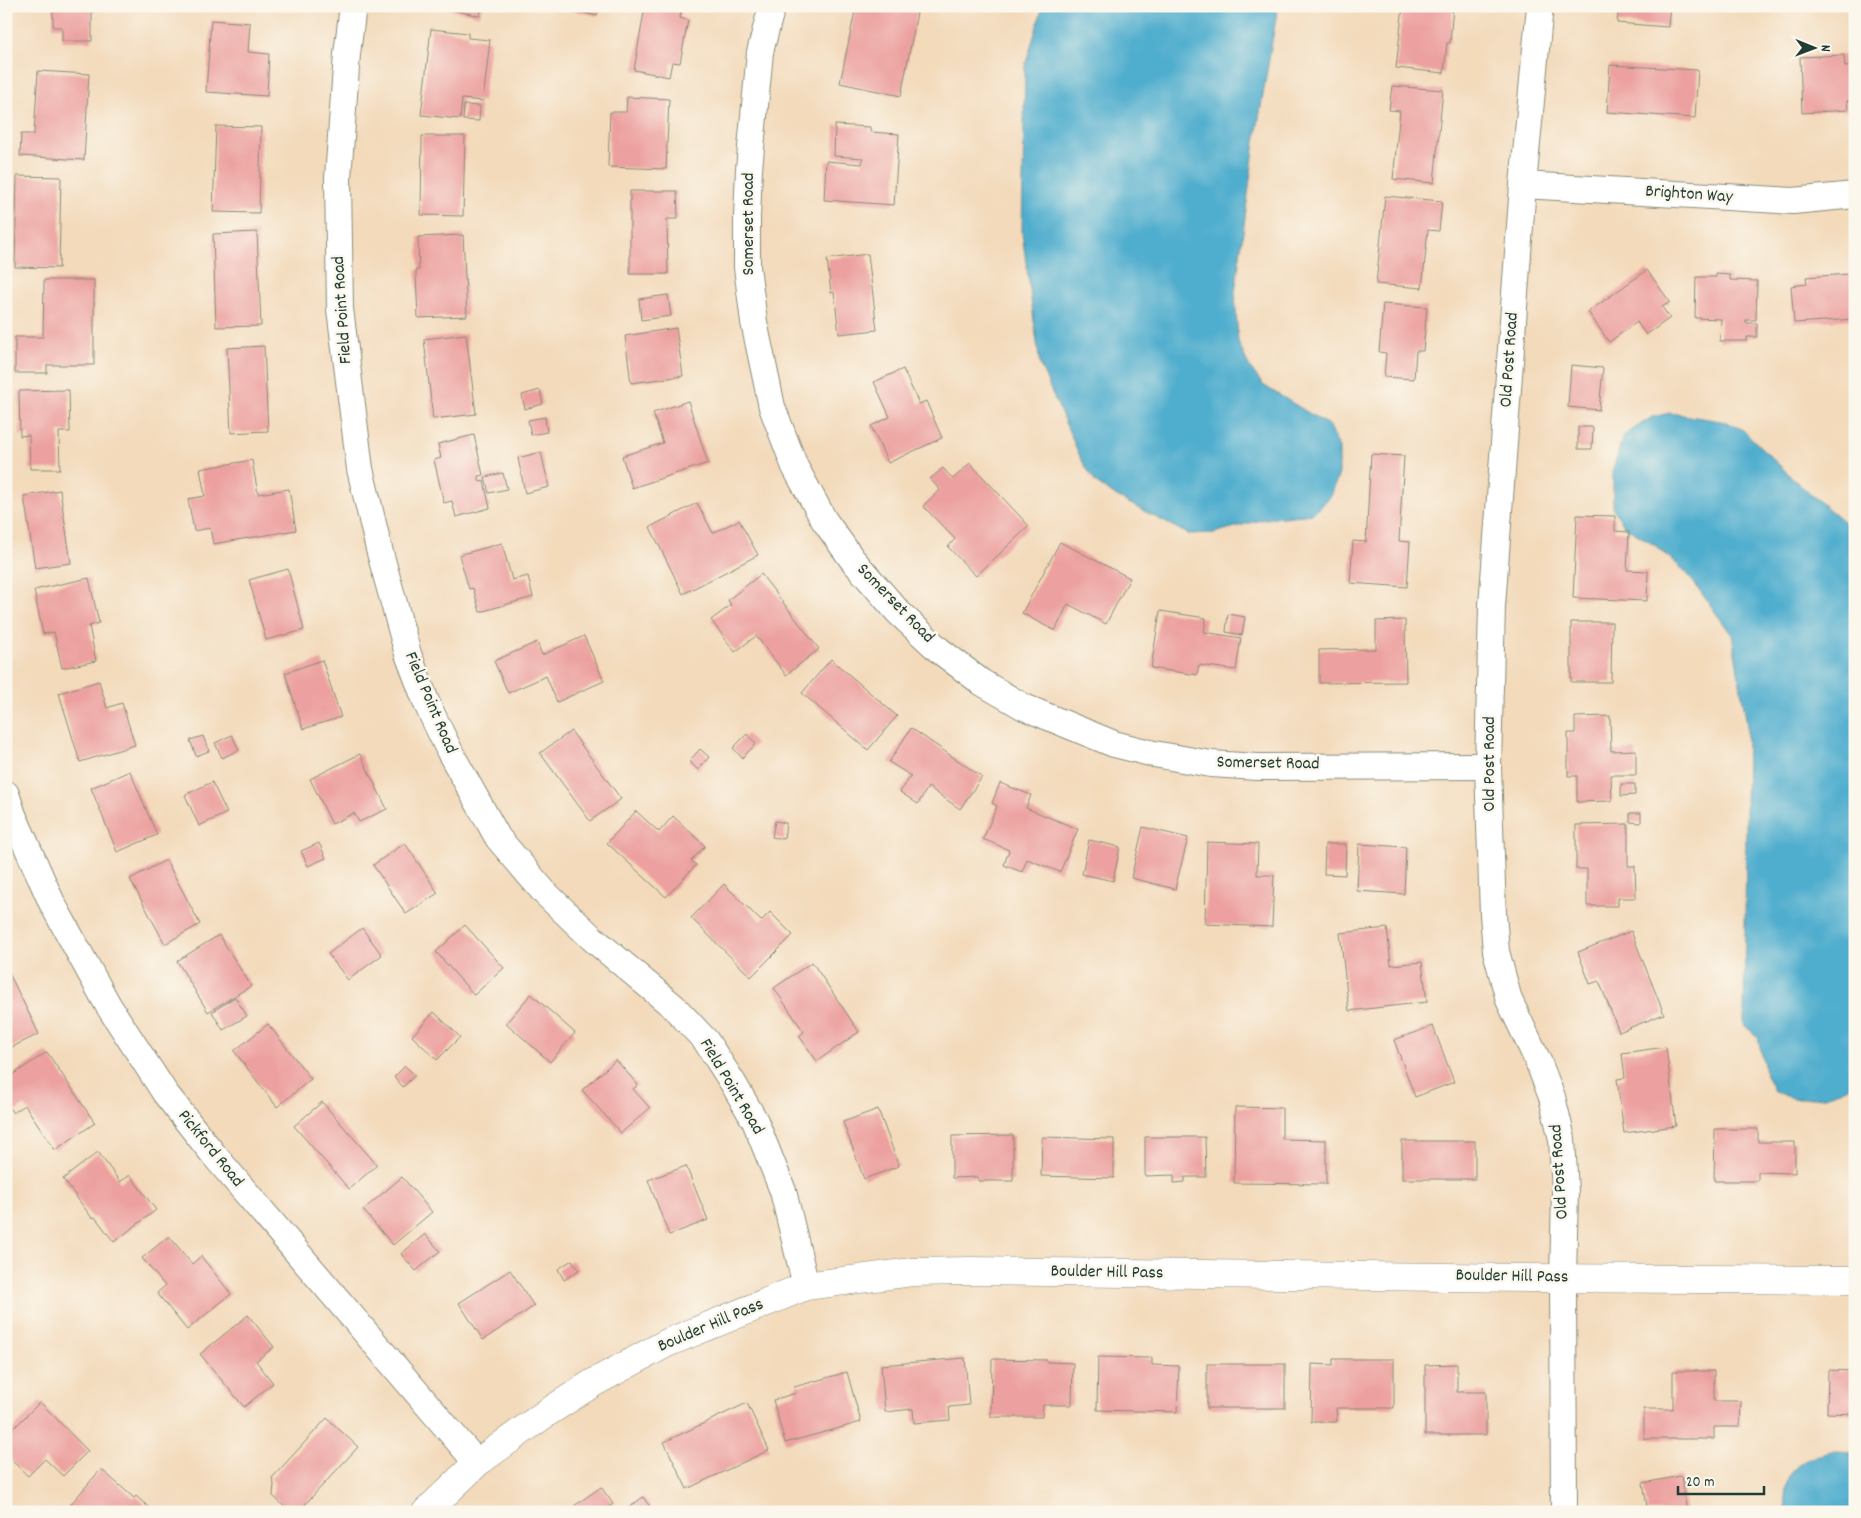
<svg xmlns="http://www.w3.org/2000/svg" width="1861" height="1518" viewBox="0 0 1861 1518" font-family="Dekko,sans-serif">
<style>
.water{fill:#50adce;stroke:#387581}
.building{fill:#eca09f}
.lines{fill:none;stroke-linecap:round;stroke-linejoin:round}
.minor-casing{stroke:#898c78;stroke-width:28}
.tertiary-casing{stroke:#898c78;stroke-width:29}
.minor{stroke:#fff;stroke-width:26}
.tertiary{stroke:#fff;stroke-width:28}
.labels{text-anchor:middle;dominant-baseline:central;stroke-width:5;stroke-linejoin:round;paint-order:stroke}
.street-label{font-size:18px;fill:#1f3d34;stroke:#fbf7ec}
</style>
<rect width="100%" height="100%" fill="#fbf7ec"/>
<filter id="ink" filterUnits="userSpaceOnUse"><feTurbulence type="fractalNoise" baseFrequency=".02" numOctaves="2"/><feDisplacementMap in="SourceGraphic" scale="10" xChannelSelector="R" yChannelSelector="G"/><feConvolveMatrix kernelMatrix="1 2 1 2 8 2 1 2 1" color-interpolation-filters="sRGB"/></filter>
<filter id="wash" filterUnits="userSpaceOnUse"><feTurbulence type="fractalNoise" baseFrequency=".0096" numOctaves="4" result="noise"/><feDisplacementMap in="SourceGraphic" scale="20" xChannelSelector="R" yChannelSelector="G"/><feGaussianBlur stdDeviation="1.12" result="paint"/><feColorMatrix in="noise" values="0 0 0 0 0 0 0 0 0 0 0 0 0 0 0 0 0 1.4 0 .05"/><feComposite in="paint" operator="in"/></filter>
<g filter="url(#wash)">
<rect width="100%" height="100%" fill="#f3dabb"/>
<!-- water -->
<g class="water">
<path d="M1043 6H1278L1255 142 1235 293 1238 342 1249 366 1263 385 1330 426 1339 448V474L1330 497 1312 514 1264 519 1214 533 1188 534 1117 497 1095 482 1081 459 1040 365 1022 233 1025 66Z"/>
<path d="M1670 413 1727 422 1743 430 1800 485 1844 522 1855 535V1083C1838 1094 1813 1101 1793 1098 1786 1097 1780 1093 1774 1091L1766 1075 1758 1037 1744 1025 1747 725 1732 635 1686 572 1656 546 1625 527 1613 508V470L1623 436 1652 417Z"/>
<path d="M1834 1452 1855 1453V1512H1784C1785 1503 1785 1482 1789 1476 1798 1460 1818 1454 1834 1452Z"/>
</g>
<g id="blocks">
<!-- building -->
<g class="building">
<path d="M53 6H92V41H62V27H53Z"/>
<path d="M434 6H482L480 16Z"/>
<path d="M568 6H600L597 16 567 9Z"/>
<path d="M645 6H682L680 18 688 20 680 63 672 62 669 77 634 70Z"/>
<path d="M856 6H884L917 13 901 96 840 83Z"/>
<path d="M1403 6H1453L1450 43H1447L1444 73 1396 68Z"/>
<path d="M1619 6H1670L1668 27 1617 23Z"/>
<path d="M211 20 250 23 248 52 269 54 267 96 206 92Z"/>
<path d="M431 29 468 33V38L490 40 483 101 462 99 460 119 421 115Z"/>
<path d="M1844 55 1845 67 1855 66V100L1847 101 1848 110 1802 113 1800 57Z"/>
<path d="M1610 65 1698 70 1695 118 1607 112Z"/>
<path d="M38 71 89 74 84 160 20 156 21 134H34Z"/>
<path d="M1392 86 1443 90 1434 183 1393 179 1400 111 1389 110Z"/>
<path d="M627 97 669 99 666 169 608 167 610 112H626Z"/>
<path d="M464 105 480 106 479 121 463 120Z"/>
<path d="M835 125 870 127V132L899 134 894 205 824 200 826 161 862 164 863 158 834 156Z"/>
<path d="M216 126 261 127 259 213 213 212Z"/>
<path d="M422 136H465L463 216 421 215Z"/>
<path d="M17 176 61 177 59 268 15 267Z"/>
<path d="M630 191H677L678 219H667L668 274H630Z"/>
<path d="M1385 196 1442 201 1439 231 1428 230 1422 288 1376 284Z"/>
<path d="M257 232 261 326 216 327 213 234Z"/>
<path d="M463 235 467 316 418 318 416 275V270H419L418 237Z"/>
<path d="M868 254 877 330 839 334 834 292 831 293 827 259Z"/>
<path d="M1647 270 1670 302 1662 307 1670 318 1646 335 1637 322 1609 342 1588 312Z"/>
<path d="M1716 274 1730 275V280L1757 281 1756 320H1746V323H1757V337H1747V341H1720L1721 319 1695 318 1696 277H1716Z"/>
<path d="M1850 274V281L1855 280V319L1794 323 1791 286 1807 284 1806 277Z"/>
<path d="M44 280H94V365H47V373H15V337H43Z"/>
<path d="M668 295 671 316 641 320 639 299Z"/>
<path d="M1383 304 1427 307 1423 351H1416L1414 379 1384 377 1386 353 1379 352Z"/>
<path d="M676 328 683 376 631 383 625 336Z"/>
<path d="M466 334 476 414 433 419 424 339Z"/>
<path d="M264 346 268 431 231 433 227 348Z"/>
<path d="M1571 365 1603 368 1599 410 1568 407Z"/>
<path d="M903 369 919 404 926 401 942 438 888 463 871 426 890 417 874 382Z"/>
<path d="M69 390 70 432H59L60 469H30L29 435 20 436 19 391Z"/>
<path d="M540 390 543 404 525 409 522 395Z"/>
<path d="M688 401 708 463 632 488 622 456 663 443 653 413Z"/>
<path d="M545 417 547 432 531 435 528 420Z"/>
<path d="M1578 427H1593L1592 449H1578Z"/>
<path d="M474 435 483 475 478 476 480 482 484 481 490 508 456 517 452 501 444 503 434 460 441 458 438 444Z"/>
<path d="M541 452 549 487 525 493 518 458Z"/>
<path d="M1371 454 1404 456 1399 541 1410 542 1407 587 1350 583 1353 541 1366 542Z"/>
<path d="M252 460 258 494 289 489 296 530 213 544 210 528 194 531 188 499 205 496 200 469Z"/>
<path d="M970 463 1029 526 976 576 948 547 955 539 923 506 940 490 930 479 943 468 953 479Z"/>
<path d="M503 473 507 489 489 493 485 477Z"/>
<path d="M60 490 71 563 35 568 24 496Z"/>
<path d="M697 503 713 533 739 520 758 555 683 594 650 527Z"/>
<path d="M1577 515 1615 516V531L1629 532 1627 570 1648 571 1647 601 1573 598Z"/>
<path d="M1060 542 1130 578 1106 624 1068 604 1055 631 1022 613Z"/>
<path d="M502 543 512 580 528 576 533 597 480 612 473 588 469 589 459 555Z"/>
<path d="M288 569 304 630 266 640 249 580Z"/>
<path d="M761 574 819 649 786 675 756 636 735 652 711 620 731 605 728 600Z"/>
<path d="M89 578 99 623 89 626 96 661 62 668 54 632 43 634 34 590Z"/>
<path d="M1160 611 1206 618 1204 632 1241 638 1236 670 1199 665 1197 675 1151 668Z"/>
<path d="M1228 614 1245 617 1242 635 1226 632Z"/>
<path d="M1405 620 1406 682 1319 683V650L1376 649V621Z"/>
<path d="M1571 622H1612L1611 682H1571Z"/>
<path d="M584 636 604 681 557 702 546 676 508 693 494 661 537 642 542 655Z"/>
<path d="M831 659 897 716 868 750 802 693Z"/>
<path d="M322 660 341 717 303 729 285 673Z"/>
<path d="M99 681 107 708 122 703 135 745 80 762 59 693Z"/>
<path d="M1610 716 1611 751 1636 750V775H1611L1612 801 1577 802V776H1568V733H1575V717Z"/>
<path d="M911 728 982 777 960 809 928 787 918 804 900 792 911 776 889 762Z"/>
<path d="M571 731 621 799 590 821 540 753Z"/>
<path d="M747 734 756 744 742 758 733 748Z"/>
<path d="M232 735 239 750 222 758 215 743Z"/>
<path d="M203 736 209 751 196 756 190 740Z"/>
<path d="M700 749 709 757 698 770 689 761Z"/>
<path d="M360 754 387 809 359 822 354 813 332 824 310 779Z"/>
<path d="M130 771 157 835 117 852 91 788Z"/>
<path d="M212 782 227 813 199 826 185 795Z"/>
<path d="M1000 783 1031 795 1026 808 1078 829 1060 872 1027 859 1022 872 1004 865 1009 850 983 839 997 806 992 803Z"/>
<path d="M1621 784H1635V795L1621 796Z"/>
<path d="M636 811 659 832 673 816 705 846 691 861 696 865 666 897 607 843Z"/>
<path d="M1630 813H1641V823L1630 822Z"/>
<path d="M775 821 786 823 784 839 772 837Z"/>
<path d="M1628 824V866H1635L1636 898H1618V906H1587V869H1576V825Z"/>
<path d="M1143 827 1188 838 1175 889 1131 878Z"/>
<path d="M1089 840 1120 847 1113 881 1082 874Z"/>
<path d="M1207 842 1258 844 1257 875H1274L1272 927 1205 924Z"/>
<path d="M319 843 326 858 308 866 301 851Z"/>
<path d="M405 843 438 893 406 914 373 865Z"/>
<path d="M1325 844H1346L1345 875 1324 874Z"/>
<path d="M1359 844 1406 847 1404 894 1357 891Z"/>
<path d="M166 860 200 924 165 944 130 879Z"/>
<path d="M724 884 761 921 770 912 793 935 751 977 691 918Z"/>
<path d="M465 925 504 968 474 995 436 952Z"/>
<path d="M362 928 382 955 348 980 328 954Z"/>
<path d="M1387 928 1391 965 1422 962 1427 1002 1349 1011 1340 933Z"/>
<path d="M1631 931 1664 1014 1619 1032 1599 981 1590 984 1578 952Z"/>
<path d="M219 935 251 986 208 1012 177 961Z"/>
<path d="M812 962 859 1032 817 1061 799 1036 804 1032 774 988Z"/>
<path d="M6 967 39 1034 6 1050Z"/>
<path d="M531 994 575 1033 550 1062 506 1023Z"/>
<path d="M235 997 247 1016 223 1030 212 1012Z"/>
<path d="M434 1012 460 1037 437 1060 412 1036Z"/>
<path d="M268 1024 311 1079 277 1107 234 1051Z"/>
<path d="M1433 1026 1454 1082 1415 1097 1394 1040Z"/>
<path d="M1666 1047 1676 1126 1624 1133 1617 1079 1625 1078 1622 1053Z"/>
<path d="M47 1052 95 1123 55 1150 25 1105 13 1113 6 1103V1079Z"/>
<path d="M616 1060 638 1085 633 1089 650 1108 621 1133 582 1090Z"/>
<path d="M405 1066 415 1075 403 1087 394 1077Z"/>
<path d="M322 1102 377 1165 349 1189 294 1126Z"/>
<path d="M1235 1107 1282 1108V1139L1326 1140V1184L1234 1183Z"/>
<path d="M878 1109 899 1166 864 1179 843 1122Z"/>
<path d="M1715 1129H1758V1142H1795V1173L1758 1172V1181H1714Z"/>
<path d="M1013 1135V1181H978V1177L952 1178V1136Z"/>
<path d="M1042 1137 1114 1139V1178L1041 1176Z"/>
<path d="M1145 1137H1205L1206 1177H1185V1182L1174 1183V1175L1145 1176Z"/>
<rect x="1402" y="1141" width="73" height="38"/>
<path d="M98 1152 120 1182 130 1175 156 1210 114 1242 95 1217 92 1218 63 1179Z"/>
<path d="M686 1166 708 1220 669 1235 648 1180Z"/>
<path d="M402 1177 432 1212 393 1245 363 1210Z"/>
<path d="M425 1234 440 1251 416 1271 401 1254Z"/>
<path d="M169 1236 192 1264 201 1256 231 1294 187 1330 157 1293 165 1286 142 1258Z"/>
<path d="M572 1260 579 1270 564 1280 558 1269Z"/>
<path d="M510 1270 534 1306 483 1340 459 1303Z"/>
<path d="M248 1315 274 1347 256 1361 273 1383 244 1407 200 1354Z"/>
<path d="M1098 1357 1152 1358V1365L1179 1366 1177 1412 1097 1410Z"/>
<path d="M965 1358 969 1405 949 1407 950 1420 914 1423 913 1409 885 1412 881 1365Z"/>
<path d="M992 1359 1047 1360V1362L1073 1363 1072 1405H1043L1042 1417H991Z"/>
<path d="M1333 1359H1394V1408H1336L1337 1422H1311L1312 1364 1333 1365Z"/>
<rect x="1207" y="1364" width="78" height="44"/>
<path d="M1457 1364V1392H1486V1435H1425V1365Z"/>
<path d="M1828 1370 1855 1371V1414L1827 1413Z"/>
<path d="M1673 1371H1714V1401H1741L1740 1427H1714V1439H1644V1409H1673Z"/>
<path d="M847 1372 861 1422 785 1443 773 1400 796 1393 794 1387Z"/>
<path d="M40 1402 88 1451 63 1476 45 1459 28 1476 6 1455V1436Z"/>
<path d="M747 1403 769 1450 687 1489 664 1442Z"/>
<path d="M327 1418 358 1447 298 1512H290L273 1496 274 1484 272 1478Z"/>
<path d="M101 1469 134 1498 136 1496 154 1512H64Z"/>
<path d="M1681 1476 1687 1512H1648L1643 1483Z"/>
<path d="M601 1487 613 1504 602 1512H578L574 1506Z"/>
<path d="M643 1497 654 1512H623Z"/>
</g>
</g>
</g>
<g filter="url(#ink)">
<use href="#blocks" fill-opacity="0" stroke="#898c78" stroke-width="1"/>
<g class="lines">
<!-- minor casing -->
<g class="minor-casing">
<g id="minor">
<path d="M353 6 347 54 338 178 340 309 360 469 379 549 408 654 427 704 451 754 498 838 545 893 592 938 674 1007 706 1041 733 1083 755 1121 783 1191 806 1286"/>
<path d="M772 6 760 52 749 169 747 217V267L754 322 772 407 795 467 824 520 852 559 898 612 939 650 981 682 1024 707 1114 744 1154 754 1211 764 1257 767 1488 766"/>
<path d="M1540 6 1523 185 1492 606 1488 766 1493 914 1496 951 1509 1000 1538 1061 1552 1097 1562 1139 1565 1192 1563 1278 1564 1512"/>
<path d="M1523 185 1793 201 1855 195"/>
<path d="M6 794 13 815 52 903 108 1005 165 1093 214 1155 477 1463"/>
</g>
</g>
<!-- tertiary casing -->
<g class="tertiary-casing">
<path id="tertiary" d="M426 1512 477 1463 545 1414 593 1383 667 1343 806 1286 912 1272 970 1271 1526 1278 1855 1280"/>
</g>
<!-- minor -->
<use href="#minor" class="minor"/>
<!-- tertiary -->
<use href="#tertiary" class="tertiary"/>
</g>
</g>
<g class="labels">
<!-- street labels -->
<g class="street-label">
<text transform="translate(1689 195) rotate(4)">Brighton Way</text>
<text transform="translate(749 224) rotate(-90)">Somerset Road</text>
<text transform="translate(343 310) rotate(-94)">Field Point Road</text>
<text transform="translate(1510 360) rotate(-86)">Old Post Road</text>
<text transform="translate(895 604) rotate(46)">Somerset Road</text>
<text transform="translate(430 703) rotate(67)">Field Point Road</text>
<text transform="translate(1268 764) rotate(1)">Somerset Road</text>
<text transform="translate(1490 764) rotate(-90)">Old Post Road</text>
<text transform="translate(731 1087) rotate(59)">Field Point Road</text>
<text transform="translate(210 1149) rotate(51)">Pickford Road</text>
<text transform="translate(1560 1172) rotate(-94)">Old Post Road</text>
<text transform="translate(1107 1273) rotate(1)">Boulder Hill Pass</text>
<text transform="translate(1512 1277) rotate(1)">Boulder Hill Pass</text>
<text transform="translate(711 1326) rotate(-23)">Boulder Hill Pass</text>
</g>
</g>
<!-- margin -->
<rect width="1861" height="1518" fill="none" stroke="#fbf7ec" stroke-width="25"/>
<!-- north arrow -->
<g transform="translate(1814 48) rotate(91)" stroke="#fbf7ec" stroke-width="4" paint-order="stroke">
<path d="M0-4L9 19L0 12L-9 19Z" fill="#1f3d34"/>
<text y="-8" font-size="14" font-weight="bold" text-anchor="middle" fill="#1f3d34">N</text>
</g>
<!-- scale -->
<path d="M1678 1486v8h86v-8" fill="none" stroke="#1f3d34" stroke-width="2.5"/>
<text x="1686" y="1486" font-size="15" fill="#1f3d34" stroke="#fbf7ec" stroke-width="4" paint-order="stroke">20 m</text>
</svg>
